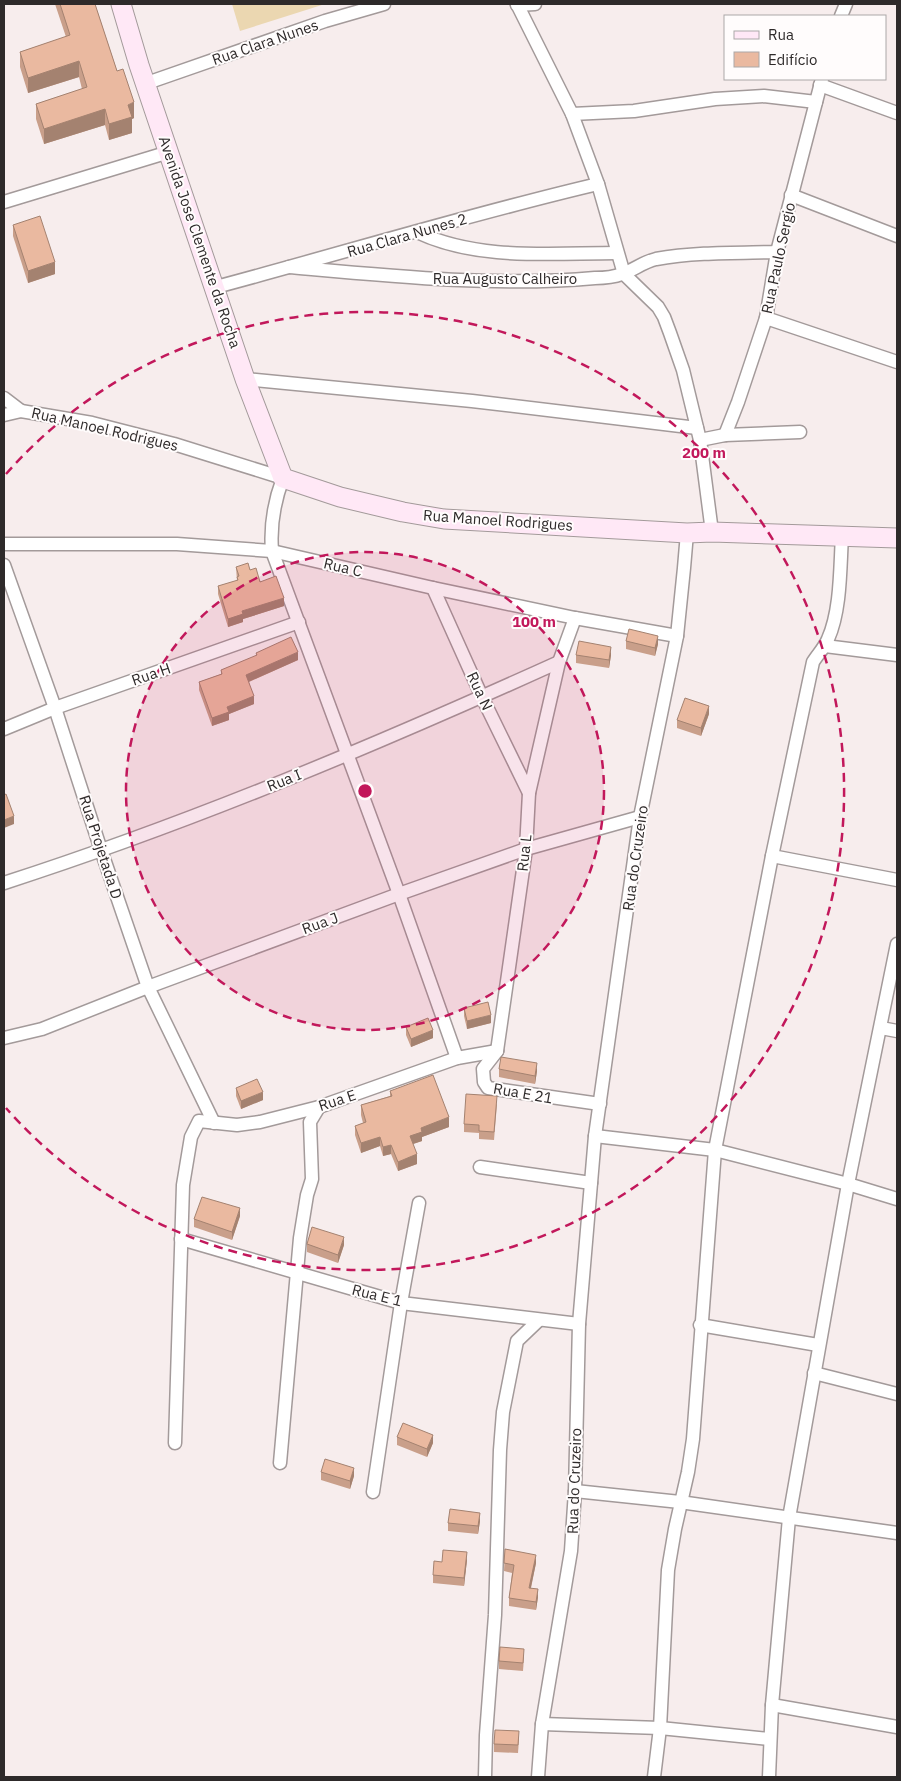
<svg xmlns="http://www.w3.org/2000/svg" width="901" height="1781" viewBox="0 0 901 1781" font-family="'IBM Plex Sans',sans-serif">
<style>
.green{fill:#ebd7b1}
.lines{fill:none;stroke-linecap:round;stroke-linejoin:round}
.street-casing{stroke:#a39a9a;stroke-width:15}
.secondary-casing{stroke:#a39a9a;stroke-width:21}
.street{stroke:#fff;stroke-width:12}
.secondary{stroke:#ffe8f6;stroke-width:19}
.wall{fill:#c99f8a}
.shaded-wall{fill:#a48270}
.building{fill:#eab9a0;stroke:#a48270}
.ring{fill:none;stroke:#c2185b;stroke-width:2.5;stroke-dasharray:9 6}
.labels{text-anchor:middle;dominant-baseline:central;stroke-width:4;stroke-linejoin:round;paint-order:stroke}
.street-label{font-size:15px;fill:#2e2a2a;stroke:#fffcfc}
.centre{fill:#c2185b;stroke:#fffcfc;stroke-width:2.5}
.ring-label{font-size:15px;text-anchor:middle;font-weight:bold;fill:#c2185b;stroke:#fffcfc;stroke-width:4;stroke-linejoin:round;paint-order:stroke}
</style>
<rect width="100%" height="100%" fill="#f7eded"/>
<!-- green -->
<path class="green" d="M232 4H325L240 31Z"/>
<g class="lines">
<!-- street casing -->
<g class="street-casing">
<g id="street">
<path d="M517 4 572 114 598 184 624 274 658 307 664 317 670 333 683 370 700 440 712 532"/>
<path d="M517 5 535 4"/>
<path d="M841 16 846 4"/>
<path d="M147 83 325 21 384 4"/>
<path d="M820 85 897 113"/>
<path d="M572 114 634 111 715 99 764 96 816 102"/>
<path d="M791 195 897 236"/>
<path d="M4 202 169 152"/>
<path d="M417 232C479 261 550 253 617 253"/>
<path d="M289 267C389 276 496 287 595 278 604 278 614 277 622 274 634 270 643 262 656 259 695 252 737 253 777 252"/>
<path d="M216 287C343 253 470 214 598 184"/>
<path d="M766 318 897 362"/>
<path d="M245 379 472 401 697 428"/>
<path d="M4 398 21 411"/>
<path d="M4 415 21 411 92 423 174 444 283 478C274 502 270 526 272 551L399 894 457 1058"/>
<path d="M725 435 738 402 766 318 777 252 822 79"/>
<path d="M700 440 725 435 800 432"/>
<path d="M4 544H177L272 551 433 588 575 618 677 636"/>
<path d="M4 565 55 708 101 850 148 987 214 1123"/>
<path d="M433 588 482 697 529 793"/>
<path d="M825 646 897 655"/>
<path d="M4 729 55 708 299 622"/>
<path d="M772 856 897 880"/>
<path d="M4 883C193 822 378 744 559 662"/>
<path d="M881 1028 897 1031"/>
<path d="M4 1038 42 1029 148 987 399 894 526 849 640 817"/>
<path d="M497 1051 526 849 529 793 559 662 575 618"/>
<path d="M497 1051 483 1069 484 1082 488 1088 600 1104"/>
<path d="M595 1136 715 1150 848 1184 897 1199"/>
<path d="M480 1167 591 1183"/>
<path d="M181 1239 401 1303 579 1324"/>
<path d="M700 1325 818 1345"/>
<path d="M814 1373 897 1394"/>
<path d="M175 1443 183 1185 191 1137 199 1121 237 1125 260 1122 319 1107 457 1058 497 1051"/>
<path d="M280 1463 300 1238 307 1195 312 1179 310 1122 319 1107"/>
<path d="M575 1491 680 1502 897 1533"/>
<path d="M373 1492 401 1303 419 1203"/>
<path d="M772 1705 897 1727"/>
<path d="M542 1724 660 1728 769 1739"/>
<path d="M485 1777 486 1735 495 1615 500 1450 503 1412 517 1341 539 1320"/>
<path d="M538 1777 542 1724 571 1551 575 1491 579 1324 595 1136 640 817 677 636 684 568 687 533"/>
<path d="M654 1777 660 1728 668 1570 675 1529 688 1472 693 1439 715 1150 772 856 813 662C818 654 825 647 828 639 841 610 840 568 842 536"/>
<path d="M769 1777 772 1705 789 1518 848 1184 897 944"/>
</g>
</g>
<!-- secondary casing -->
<g class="secondary-casing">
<path id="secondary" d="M121 4 139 65 245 379 283 478 340 497 403 512 444 519 687 533 712 532 897 538"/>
</g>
<!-- street -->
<use href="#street" class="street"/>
<!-- secondary -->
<use href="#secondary" class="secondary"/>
</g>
<!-- wall -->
<g class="wall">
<path d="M55 4H95L117 71 134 118 132 119V133L109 140 105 125 44 144 36 119V104L82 89 79 77 28 93 20 67V52L66 37Z"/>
<path d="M13 225 55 274 28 283 13 236Z"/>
<path d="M236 567 250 570 284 606 243 619V622L228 627 218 594V586L237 581Z"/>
<path d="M626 641 658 644 655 656 626 649Z"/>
<path d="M256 653 298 660 249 682 254 704 229 714V720L212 726 199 690V682L221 674V670L256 656Z"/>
<path d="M576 655H611L609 668 576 663Z"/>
<path d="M709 714 701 736 677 728V720Z"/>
<path d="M464 1008 491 1023 467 1029 464 1016Z"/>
<path d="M406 1027 433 1038 411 1047 406 1035Z"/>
<path d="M499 1069 537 1071 535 1084 499 1077Z"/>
<path d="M236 1088 263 1100 241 1109 236 1096Z"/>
<path d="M390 1091 449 1127 422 1137V1141L413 1144 417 1164 398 1171 391 1154 383 1156 380 1146 361 1153 355 1135V1126L363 1123 361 1115V1105L390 1096Z"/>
<path d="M497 1104 494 1140 479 1139V1133L464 1132V1124Z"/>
<path d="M240 1216 232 1240 194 1227V1219Z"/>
<path d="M307 1244 344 1245 338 1263 307 1252Z"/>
<path d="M397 1437 433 1443 427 1457 397 1445Z"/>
<path d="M321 1472 354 1476 350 1489 321 1480Z"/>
<path d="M480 1521 478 1534 448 1531V1523Z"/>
<path d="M505 1549 536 1563 531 1588 538 1597 536 1610 509 1606V1598L512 1573 504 1571Z"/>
<path d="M467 1560 464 1586 433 1583V1575Z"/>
<path d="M524 1657 523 1671 499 1669V1661Z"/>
<path d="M519 1739 518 1753 494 1752V1744Z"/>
</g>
<!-- shaded-wall -->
<g class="shaded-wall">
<path d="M79 61V77L28 93V78Z"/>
<path d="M134 102V118L132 119V133L109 140V124L128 105Z"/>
<path d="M105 109V125L44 144V129Z"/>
<path d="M55 262V274L28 283V271Z"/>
<path d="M284 598V606L243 619V622L228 627V619L242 611Z"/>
<path d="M658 636V644L655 656V648Z"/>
<path d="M611 647V655L609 668V660Z"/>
<path d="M298 652V660L246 683V675Z"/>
<path d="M254 696V704L229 714V720L212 726V718L227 707Z"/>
<path d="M709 706V714L701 736V728Z"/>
<path d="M14 816V824L4 828V820Z"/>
<path d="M491 1015V1023L467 1029V1021Z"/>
<path d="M433 1030V1038L411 1047V1039Z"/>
<path d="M537 1063V1071L535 1084V1076Z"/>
<path d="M263 1092V1100L241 1109V1101Z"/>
<path d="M449 1117V1127L422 1137V1141L410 1145V1136L421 1128Z"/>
<path d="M380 1137V1146L361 1153V1143Z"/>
<path d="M391 1145V1154L383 1156V1147Z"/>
<path d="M417 1154V1164L398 1171V1162Z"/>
<path d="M240 1208V1216L232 1240V1232Z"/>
<path d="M344 1237V1245L338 1263V1255Z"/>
<path d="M433 1435V1443L427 1457V1449Z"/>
<path d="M354 1468V1476L350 1489V1481Z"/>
<path d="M480 1513V1521L478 1534V1526Z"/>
<path d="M467 1552V1560L464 1586V1578Z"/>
<path d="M536 1555V1563L529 1596V1588Z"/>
<path d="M538 1589V1597L536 1610V1602Z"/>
</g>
<!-- building -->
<g class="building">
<path d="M60 4H95L117 71 123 69 134 102 128 105 132 117 109 124 105 109 44 129 36 104 87 87 79 61 28 78 20 52 70 35Z"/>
<path d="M40 216 55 262 28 271 13 225Z"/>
<path d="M248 563 250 570 256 568 260 582 276 576 284 598 242 611 243 614 228 619 218 586 238 580 237 577 239 576 236 567Z"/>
<path d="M629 629 658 636 655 648 626 641Z"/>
<path d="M291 637 298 652 246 675 254 696 227 707 229 712 212 718 199 682 222 674 221 670 257 655 256 653Z"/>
<path d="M579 641 611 647 609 660 576 655Z"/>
<path d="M685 698 709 706 701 728 677 720Z"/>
<path d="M6 794 14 816 4 820V795Z"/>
<path d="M488 1002 491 1015 467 1021 464 1008Z"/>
<path d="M428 1018 433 1030 411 1039 406 1027Z"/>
<path d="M501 1057 537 1063 535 1076 499 1069Z"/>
<path d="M433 1075 449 1117 421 1128 422 1132 410 1136 417 1154 398 1162 391 1145 383 1147 380 1137 361 1143 355 1126 366 1122 361 1105 392 1096 390 1091Z"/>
<path d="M257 1079 263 1092 241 1101 236 1088Z"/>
<path d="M466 1094 497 1096 494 1132 479 1131V1125L464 1124Z"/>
<path d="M202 1197 240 1208 232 1232 194 1219Z"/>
<path d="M312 1227 344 1237 338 1255 307 1244Z"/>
<path d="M403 1423 433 1435 427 1449 397 1437Z"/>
<path d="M325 1459 354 1468 350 1481 321 1472Z"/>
<path d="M450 1509 480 1513 478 1526 448 1523Z"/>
<path d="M505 1549 536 1555 529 1588 538 1589 536 1602 509 1598 514 1565 504 1563Z"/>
<path d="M443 1550 467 1552 464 1578 433 1575 434 1561 442 1562Z"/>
<path d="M500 1647 524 1649 523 1663 499 1661Z"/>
<path d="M495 1730 519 1731 518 1745 494 1744Z"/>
</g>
<!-- distance rings -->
<circle cx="365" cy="791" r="239" fill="#c2185b" fill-opacity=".12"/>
<g class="ring">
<circle cx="365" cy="791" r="239"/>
<path d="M6 474A479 479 0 1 1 6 1108"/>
</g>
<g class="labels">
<!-- street labels -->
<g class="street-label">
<text transform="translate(265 42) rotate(-19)">Rua Clara Nunes</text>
<text transform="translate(407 235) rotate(-16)">Rua Clara Nunes 2</text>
<text transform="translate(200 242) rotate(71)">Avenida Jose Clemente da Rocha</text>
<text transform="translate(778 258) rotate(-78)">Rua Paulo Sergio</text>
<text x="505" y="278">Rua Augusto Calheiro</text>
<text transform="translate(105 429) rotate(13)">Rua Manoel Rodrigues</text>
<text transform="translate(498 520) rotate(4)">Rua Manoel Rodrigues</text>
<text transform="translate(343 567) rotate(13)">Rua C</text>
<text transform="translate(151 674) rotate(-19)">Rua H</text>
<text transform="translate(480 691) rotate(65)">Rua N</text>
<text transform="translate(284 780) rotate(-22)">Rua I</text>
<text transform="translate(101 847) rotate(72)">Rua Projetada D</text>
<text transform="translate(524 853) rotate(-84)">Rua L</text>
<text transform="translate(635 858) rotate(-82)">Rua do Cruzeiro</text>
<text transform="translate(320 923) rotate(-20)">Rua J</text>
<text transform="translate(523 1093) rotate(10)">Rua E 21</text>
<text transform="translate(337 1100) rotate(-18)">Rua E</text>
<text transform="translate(377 1295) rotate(14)">Rua E 1</text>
<text transform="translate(574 1481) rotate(-88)">Rua do Cruzeiro</text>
</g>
</g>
<circle cx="365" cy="791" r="8" class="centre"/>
<g class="ring-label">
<text x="704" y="458">200 m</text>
<text x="534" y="627">100 m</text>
</g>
<!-- border -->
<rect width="901" height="1781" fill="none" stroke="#2e2a2a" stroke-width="10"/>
<!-- legend -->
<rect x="724" y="15" width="162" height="65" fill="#fffcfc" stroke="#aba8a8"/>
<rect x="734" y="31" width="25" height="8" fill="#ffe8f6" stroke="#aba8a8"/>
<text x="768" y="40" font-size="15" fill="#2e2a2a">Rua</text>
<rect x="734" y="52" width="25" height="15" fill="#eab9a0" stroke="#aba8a8"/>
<text x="768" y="65" font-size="15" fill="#2e2a2a">Edifício</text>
</svg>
